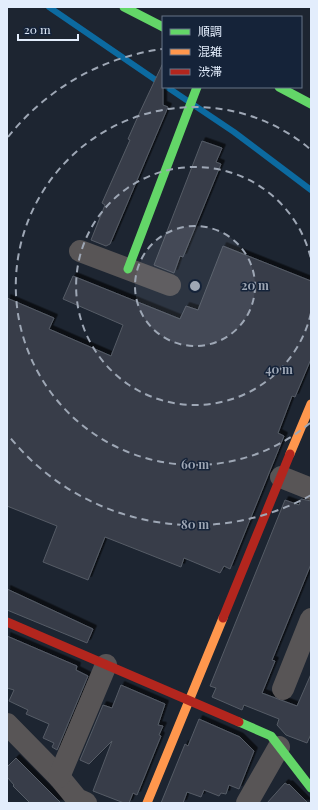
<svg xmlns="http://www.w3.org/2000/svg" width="318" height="810" viewBox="0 0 318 810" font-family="'Playfair Display','Noto Sans JP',serif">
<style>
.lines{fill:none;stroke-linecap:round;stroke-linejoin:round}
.stream{stroke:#0c6aa0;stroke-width:6}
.building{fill:#383e48;stroke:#555b66;filter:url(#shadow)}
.street{stroke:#585556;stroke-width:22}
.fast{stroke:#63d668;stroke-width:9}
.slow{stroke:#ff974d;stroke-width:9}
.jam{stroke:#b3261e;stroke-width:9}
.ring{fill:none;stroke:#9ea7b5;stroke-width:2;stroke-dasharray:7 5}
.centre{fill:#9ea7b5;stroke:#152339;stroke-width:2}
.ring-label{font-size:12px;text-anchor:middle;font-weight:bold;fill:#9ea7b5;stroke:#152339;stroke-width:3;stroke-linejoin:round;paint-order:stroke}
</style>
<defs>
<filter id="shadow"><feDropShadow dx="3.5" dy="-3.5" stdDeviation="0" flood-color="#0009"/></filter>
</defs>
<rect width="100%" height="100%" fill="#1d2531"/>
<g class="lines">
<!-- stream -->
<g class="stream">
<path d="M49 7 163 85"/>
<path d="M167 87 234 132 311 190"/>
</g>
</g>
<!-- building -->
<g class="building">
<path d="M163 63V105L168 107 110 244 106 246 91 240 105 205 102 203 130 140 128 139 139 114Z"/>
<path d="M202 141 222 148 216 162 221 164 183 257 180 256 174 273 154 265Z"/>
<path d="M223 246 311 281V359L295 397 292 396 278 433 284 436 230 569 224 566 220 573 184 558 181 567 105 537 88 580 43 562 57 526 7 506V298L54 318 49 329 111 356 123 325 63 299 73 276 180 319 186 306 198 310Z"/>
<path d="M301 499 311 501V564L272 660 275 661 262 693 297 706 311 674V734L307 743 286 735 277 725 279 719 244 705 242 710 212 697 216 688 210 686 285 500 299 505Z"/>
<path d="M7 589 93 629 87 643 7 610Z"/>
<path d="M7 636 77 666 76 670 88 676 57 750 52 747 54 743 43 738 49 724 26 714 28 710 9 701 14 690 7 688Z"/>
<path d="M121 685 165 704 158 725 163 726 159 735 161 736 137 795 133 793 129 803H124L93 791 112 741 89 764 80 760 103 705 112 708Z"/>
<path d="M199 719 240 737 254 751 239 789 229 785 226 794 221 793 219 796 204 790 201 797 187 792 183 803H161L185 744 188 746Z"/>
<path d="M16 758 61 803H30L13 786 14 785 7 777V767Z"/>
<path d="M285 783 288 785 289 784 308 803H267Z"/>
</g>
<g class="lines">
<!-- street -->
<g class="street">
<path d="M80 251 170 285"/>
<path d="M281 477 311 489"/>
<path d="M283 689 311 619"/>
<path d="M7 724 59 777 77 799 86 803"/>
<path d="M59 777 106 665"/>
<path d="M247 803 279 747"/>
</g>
<!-- fast -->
<g class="fast">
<path d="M124 7 163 27"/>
<path d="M279 87 311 104"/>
<path d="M128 269 197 87"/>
<path d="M239 722 271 736 311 788"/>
</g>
<!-- slow -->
<g class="slow">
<path d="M290 454 311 404"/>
<path d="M147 803 223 618"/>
</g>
<!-- jam -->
<g class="jam">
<path d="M223 618 290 454"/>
<path d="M7 622 239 722"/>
</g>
</g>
<!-- distance rings -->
<circle cx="195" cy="286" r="60" fill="#9ea7b5" fill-opacity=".12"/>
<g class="ring">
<circle cx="195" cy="286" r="60"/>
<path d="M311 313A119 119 0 1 1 311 259"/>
<path d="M310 423A179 179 0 1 1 310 149"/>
<path d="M311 495A239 239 0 0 1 8 435M8 137A239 239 0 0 1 162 49"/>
</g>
<circle cx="195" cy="286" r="6" class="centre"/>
<g class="ring-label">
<text x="255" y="290">20 m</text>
<text x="279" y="374">40 m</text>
<text x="195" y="469">60 m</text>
<text x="195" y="529">80 m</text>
</g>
<!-- border -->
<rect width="318" height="810" fill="none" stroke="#e3edfc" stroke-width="16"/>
<!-- legend -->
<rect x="162" y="16" width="140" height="72" fill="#152339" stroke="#677487"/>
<rect x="170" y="29" width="20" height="6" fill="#63d668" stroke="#677487"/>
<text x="198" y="36" font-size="12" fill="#e3edfc">順調</text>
<rect x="170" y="49" width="20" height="6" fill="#ff974d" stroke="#677487"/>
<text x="198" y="56" font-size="12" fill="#e3edfc">混雑</text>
<rect x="170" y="69" width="20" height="6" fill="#b3261e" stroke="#677487"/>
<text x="198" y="76" font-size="12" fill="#e3edfc">渋滞</text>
<!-- scale -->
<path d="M18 34v6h60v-6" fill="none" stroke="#e3edfc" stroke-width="2"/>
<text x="24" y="34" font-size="12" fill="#e3edfc" stroke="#152339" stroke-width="3" paint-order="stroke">20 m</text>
</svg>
